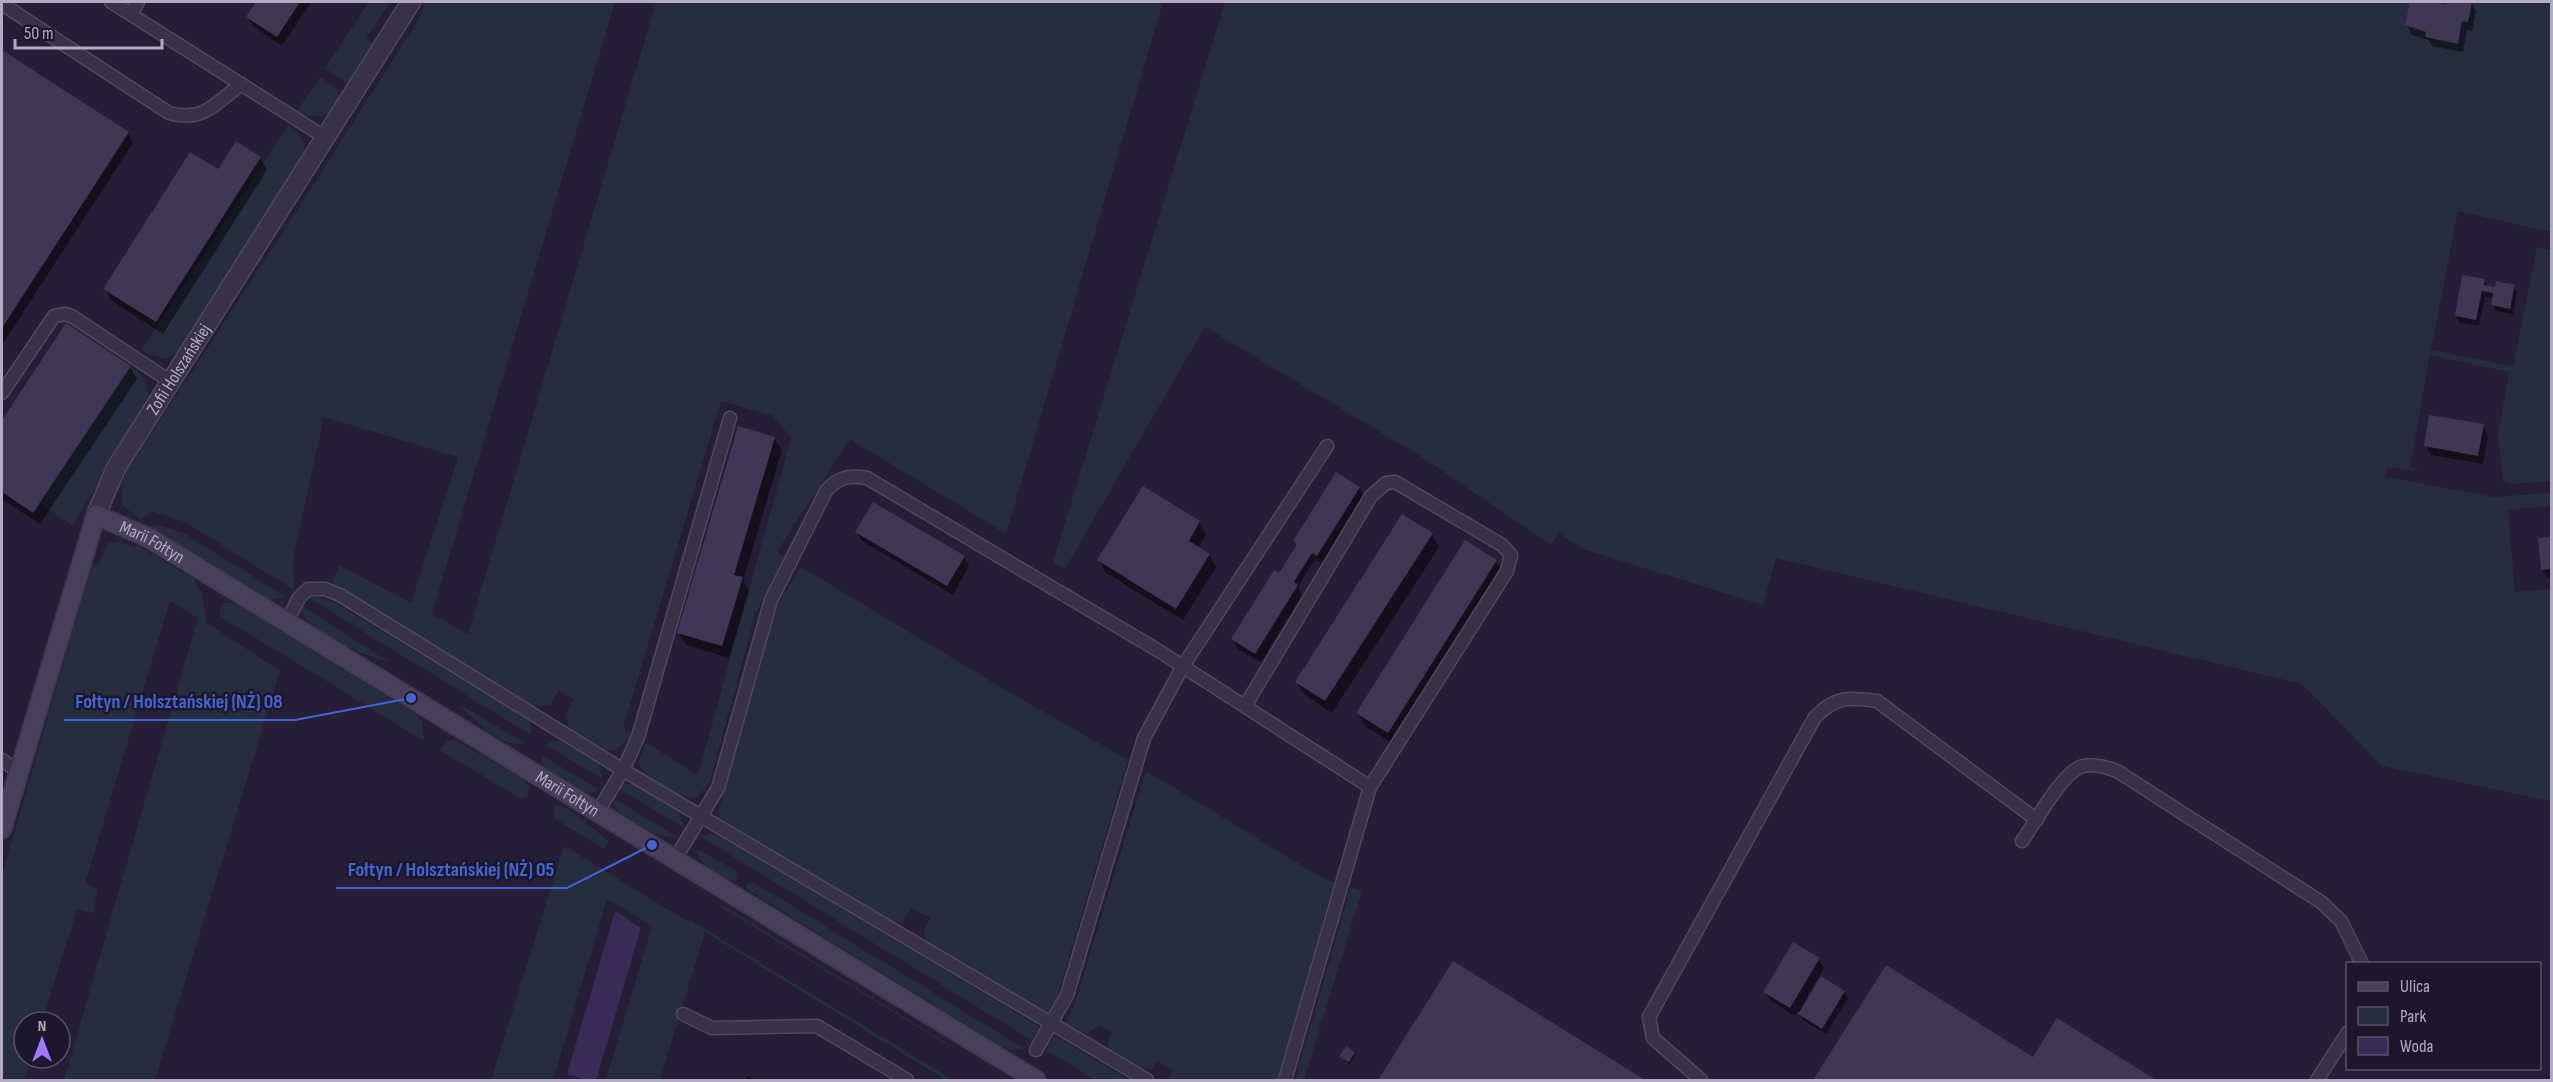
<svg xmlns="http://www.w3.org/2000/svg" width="2553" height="1082" viewBox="0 0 2553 1082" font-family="'Sofia Sans Condensed',sans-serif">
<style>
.green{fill:#252d3e}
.water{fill:#382c57}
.shadow{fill:#0007}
.building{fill:#3f3754}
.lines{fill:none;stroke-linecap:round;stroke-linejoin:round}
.lane-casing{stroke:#50495f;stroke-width:15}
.street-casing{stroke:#50495f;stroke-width:21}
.secondary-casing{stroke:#3e384d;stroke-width:21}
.lane{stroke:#383147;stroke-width:12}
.street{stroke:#383147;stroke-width:18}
.secondary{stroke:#483f5a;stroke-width:18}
.labels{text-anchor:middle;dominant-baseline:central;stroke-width:5;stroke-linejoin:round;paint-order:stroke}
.street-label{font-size:18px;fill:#b3abc4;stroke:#1d172b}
.leader{fill:none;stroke:#4265d3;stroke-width:2}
.callout-dot{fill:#4265d3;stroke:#1d172b;stroke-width:2}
.callout-label{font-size:20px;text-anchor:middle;font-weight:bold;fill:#4265d3;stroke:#1d172b;stroke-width:5;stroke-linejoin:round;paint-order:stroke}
</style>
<rect width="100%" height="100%" fill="#251e36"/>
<!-- green -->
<g class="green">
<path d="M369 2H391L366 38 378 47 352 87 325 68Z"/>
<path d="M425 2H615L432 614 468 634 656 2H1163L1006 534 850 439 777 552 784 557 755 615 710 782 698 797C683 801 644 777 638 763L646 743 698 775 791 438 773 416 721 401 623 728 632 734 617 750H606L569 728 566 715 573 699 559 690 550 705 533 706 332 583 339 565 411 603 458 457 324 417 293 559 294 590 185 522 151 511 141 520 123 506 121 486 126 472 280 237 423 12Z"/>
<path d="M1225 2H2551V232L2458 211 2431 350 2513 366 2537 247 2551 250V481L2511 484 2503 482 2498 435 2509 372 2430 355 2410 466 2420 469 2413 471 2387 467V477L2493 497 2551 493V506L2508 510 2515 592 2551 589V801L2382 766 2302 684 1776 558 1763 605 1583 549 1559 533 1551 545 1425 459 1205 327 1065 569 1053 562Z"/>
<path d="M320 77 335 87 343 102C331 117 315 121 297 111Z"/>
<path d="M288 125C301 135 307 143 303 160L179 352 164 359 141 351Z"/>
<path d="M131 366 145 380 149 396 73 526 40 503Z"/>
<path d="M153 524 182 532 286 597 272 600 263 597 149 527Z"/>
<path d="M120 542 135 548 137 545 194 579 202 594 207 623 280 671 155 1080H64L198 618 170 601 85 884 98 889 93 913 77 909 42 1022H24V1058H31L25 1080H2V875L92 564 98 566 108 543Z"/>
<path d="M801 567 997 685 1128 760 1056 1001 1047 1015 925 942 924 930 930 918 911 909 903 922 893 923 719 818V809L775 609Z"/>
<path d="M307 597H318L334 602 528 720 531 725V735Z"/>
<path d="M226 602 238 604 415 714 422 721 424 741 223 618 219 615 220 608Z"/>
<path d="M301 605 381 657 392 663C368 656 301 634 301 605Z"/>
<path d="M458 705 463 706 525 743C500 750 476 720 458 705Z"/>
<path d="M447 740 458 741 524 780 529 786 528 796 520 798 440 750Z"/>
<path d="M553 741H562L600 764 602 779 546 745Z"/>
<path d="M542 755 598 789 596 792 585 793 545 768 542 763Z"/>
<path d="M1146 771 1323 878 1334 882 1278 1080H1169L1173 1071 1158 1061 1152 1068 1141 1069 1109 1049 1108 1039 1113 1033 1099 1025 1087 1034 1064 1023 1073 1009Z"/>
<path d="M624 784H633L679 812 684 828 618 788Z"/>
<path d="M614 798 677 837C659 839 612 819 614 798Z"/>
<path d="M556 805 568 809 609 841 604 849 555 819 553 812Z"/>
<path d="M711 834 722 837 1040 1027 1031 1040 701 837Z"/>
<path d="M564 846 689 922 690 920 953 1080H946L705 932 660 1080H606L652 926 607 899 553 1080H491Z"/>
<path d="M697 849 735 870 738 875 735 882C720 874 698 867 697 849Z"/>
<path d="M748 883H755L1025 1049 1011 1050 1001 1046 745 888Z"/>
<path d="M1351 887 1362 891 1304 1080H1295Z"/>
<path d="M724 906 951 1046 950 1047 721 907Z"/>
<path d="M1055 1036 1129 1080H1095L1046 1050Z"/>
</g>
<!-- water -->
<path class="water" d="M615 911 641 928 596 1080H579L580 1078 567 1074Z"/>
<!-- shadow -->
<g class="shadow">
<path d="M258 2H311L282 46 253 26 247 17Z"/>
<path d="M2412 2 2426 4V2H2434L2436 5 2447 7 2448 2H2471L2476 11 2472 31 2467 30 2463 52 2432 46 2428 40 2412 35 2407 25Z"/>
<path d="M2 52 128 133 133 143 2 345Z"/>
<path d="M260 158 267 170 163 334 112 301 105 289 218 171Z"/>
<path d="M2484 280 2488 287 2514 286 2517 292 2513 314 2496 311 2493 305 2494 298 2485 297 2479 326 2459 322 2456 316Z"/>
<path d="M66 325 130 367 137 379 40 524 2 499V423Z"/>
<path d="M2483 426 2488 435 2483 464 2431 455 2426 446Z"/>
<path d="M774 438 782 450 743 581 749 591 729 658 686 645 679 633Z"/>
<path d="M1144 488 1199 522 1206 535 1198 548 1209 555 1216 567 1183 620 1106 573 1099 560Z"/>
<path d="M1359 488 1365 497 1323 564 1315 559 1298 587 1302 595 1261 662 1238 649 1233 639 1280 575 1298 546 1295 541Z"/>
<path d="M857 532 964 557 969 566 953 595 862 541Z"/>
<path d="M1432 534 1439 547 1332 713 1304 694 1296 682Z"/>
<path d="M2552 538V578H2548L2542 569Z"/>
<path d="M1496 561 1503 573 1395 745 1365 726 1358 713Z"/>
<path d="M1819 959 1824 968 1807 997 1844 992 1848 998 1826 1034 1803 1020 1798 1011 1795 1016 1771 1001 1765 992Z"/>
<path d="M1454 963 1642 1080H1380Z"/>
<path d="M1886 967 2037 1062 2057 1020 2154 1080H1815Z"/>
<path d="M1354 1053 1355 1055 1350 1064 1341 1057Z"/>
<path d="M748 1076 755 1080H745Z"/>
</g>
<!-- building -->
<g class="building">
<path d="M256 2H300L277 37 246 17Z"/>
<path d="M2410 2H2434L2446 5 2447 2H2472L2468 22 2462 21 2458 44 2425 37 2426 32 2405 25Z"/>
<path d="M2 50 129 132 2 328Z"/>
<path d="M236 141 261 157 156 322 103 289 190 152 218 169Z"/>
<path d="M2462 275 2485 279 2484 285 2495 287 2496 281 2515 285 2510 309 2491 305 2493 293 2482 291 2476 320 2455 316Z"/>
<path d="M66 323 131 366 33 513 2 492V420Z"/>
<path d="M2429 415 2484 424 2478 456 2424 446Z"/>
<path d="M738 426 775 437 734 575 743 577 722 646 677 633Z"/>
<path d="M1336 472 1360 487 1317 556 1312 553 1294 582 1298 585 1255 654 1231 639 1274 570 1279 573 1297 544 1293 541Z"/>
<path d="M1143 486 1200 521 1189 541 1210 554 1176 609 1097 560Z"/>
<path d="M873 502 965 556 947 586 855 532Z"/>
<path d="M1402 514 1433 533 1325 701 1295 682Z"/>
<path d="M2552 537V569L2541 570 2538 538Z"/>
<path d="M1465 540 1497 560 1388 733 1356 713Z"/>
<path d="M1793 942 1820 958 1790 1008 1763 992Z"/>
<path d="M1453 961 1645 1080H1378Z"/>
<path d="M1886 965 2033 1057 2057 1018 2156 1080H1813Z"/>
<path d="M1821 976 1845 991 1822 1029 1798 1014Z"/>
<path d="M1346 1046 1355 1052 1349 1062 1339 1057Z"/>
</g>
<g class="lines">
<!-- lane casing -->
<g class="lane-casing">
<g id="lane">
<path d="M111 2 326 138"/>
<path d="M2 4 169 113C202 123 217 103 241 84"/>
<path d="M131 14 138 2"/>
<path d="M2 393 54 316 66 314 73 317 171 382"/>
<path d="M286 623 299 598 308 589H325L340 595 623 770 1147 1080"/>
<path d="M1245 706 1371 496 1386 483 1395 482 1502 545 1511 555 1507 571 1370 787"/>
<path d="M2 760 19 772"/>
<path d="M597 813 623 770 638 737 730 418"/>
<path d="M2022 841C2035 823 2060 776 2080 767 2091 763 2106 767 2117 771L2321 902 2341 921 2362 964"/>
<path d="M675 859 718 788 771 600 826 491C838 477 849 475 867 478L1159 651 1370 787 1285 1080"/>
<path d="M683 1014 712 1028 817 1026 907 1080"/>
<path d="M1036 1050 1067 995 1144 738 1183 666 1327 446"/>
<path d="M1701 1080 1653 1038 1649 1017 1815 717C1836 696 1849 697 1877 701L2037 820"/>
<path d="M2317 1080 2348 1032"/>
</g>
</g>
<!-- street casing -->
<g class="street-casing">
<g id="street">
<path id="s1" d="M96 515 116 468 411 2"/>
</g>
</g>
<!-- secondary casing -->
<g class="secondary-casing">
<g id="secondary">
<path id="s2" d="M2 829 96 515 149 538 1036 1080"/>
</g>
</g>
<!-- lane -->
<use href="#lane" class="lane"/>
<!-- street -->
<use href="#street" class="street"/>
<!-- secondary -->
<use href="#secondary" class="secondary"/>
</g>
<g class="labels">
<!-- street labels -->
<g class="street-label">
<text stroke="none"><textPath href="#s1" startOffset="168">Zofii Holszańskiej</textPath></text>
<text stroke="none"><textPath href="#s2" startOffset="390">Marii Fołtyn</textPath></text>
<text stroke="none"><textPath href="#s2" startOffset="876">Marii Fołtyn</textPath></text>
</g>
</g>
<!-- callouts -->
<path class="leader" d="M411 698L295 720H64M652 845L567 888H336"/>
<g class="callout-dot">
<circle cx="411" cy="698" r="6"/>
<circle cx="652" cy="845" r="6"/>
</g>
<g class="callout-label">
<text x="179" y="708">Fołtyn / Holsztańskiej (NŻ) 08</text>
<text x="451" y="876">Fołtyn / Holsztańskiej (NŻ) 05</text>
</g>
<!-- border -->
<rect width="2553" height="1082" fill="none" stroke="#b3abc4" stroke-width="6"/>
<!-- legend -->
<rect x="2346" y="962" width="195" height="108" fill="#1d172b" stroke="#595268" stroke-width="1.5"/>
<rect x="2358" y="982" width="30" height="9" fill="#483f5a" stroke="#595268" stroke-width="1.5"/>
<text x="2400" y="992" font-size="18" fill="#b3abc4">Ulica</text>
<rect x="2358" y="1007" width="30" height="18" fill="#252d3e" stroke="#595268" stroke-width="1.5"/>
<text x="2400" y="1022" font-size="18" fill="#b3abc4">Park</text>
<rect x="2358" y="1037" width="30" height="18" fill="#382c57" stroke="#595268" stroke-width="1.5"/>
<text x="2400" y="1052" font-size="18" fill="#b3abc4">Woda</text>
<!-- north arrow -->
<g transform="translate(42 1040)"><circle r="28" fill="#1d172b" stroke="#595268" stroke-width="1.5"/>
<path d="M0-4.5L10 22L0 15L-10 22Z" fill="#a278fc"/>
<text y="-9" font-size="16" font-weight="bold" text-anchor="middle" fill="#b3abc4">N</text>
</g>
<!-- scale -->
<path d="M15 39v9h147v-9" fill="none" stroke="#b3abc4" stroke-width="3"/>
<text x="24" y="39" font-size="18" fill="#b3abc4" stroke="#1d172b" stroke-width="4.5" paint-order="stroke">50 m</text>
</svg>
